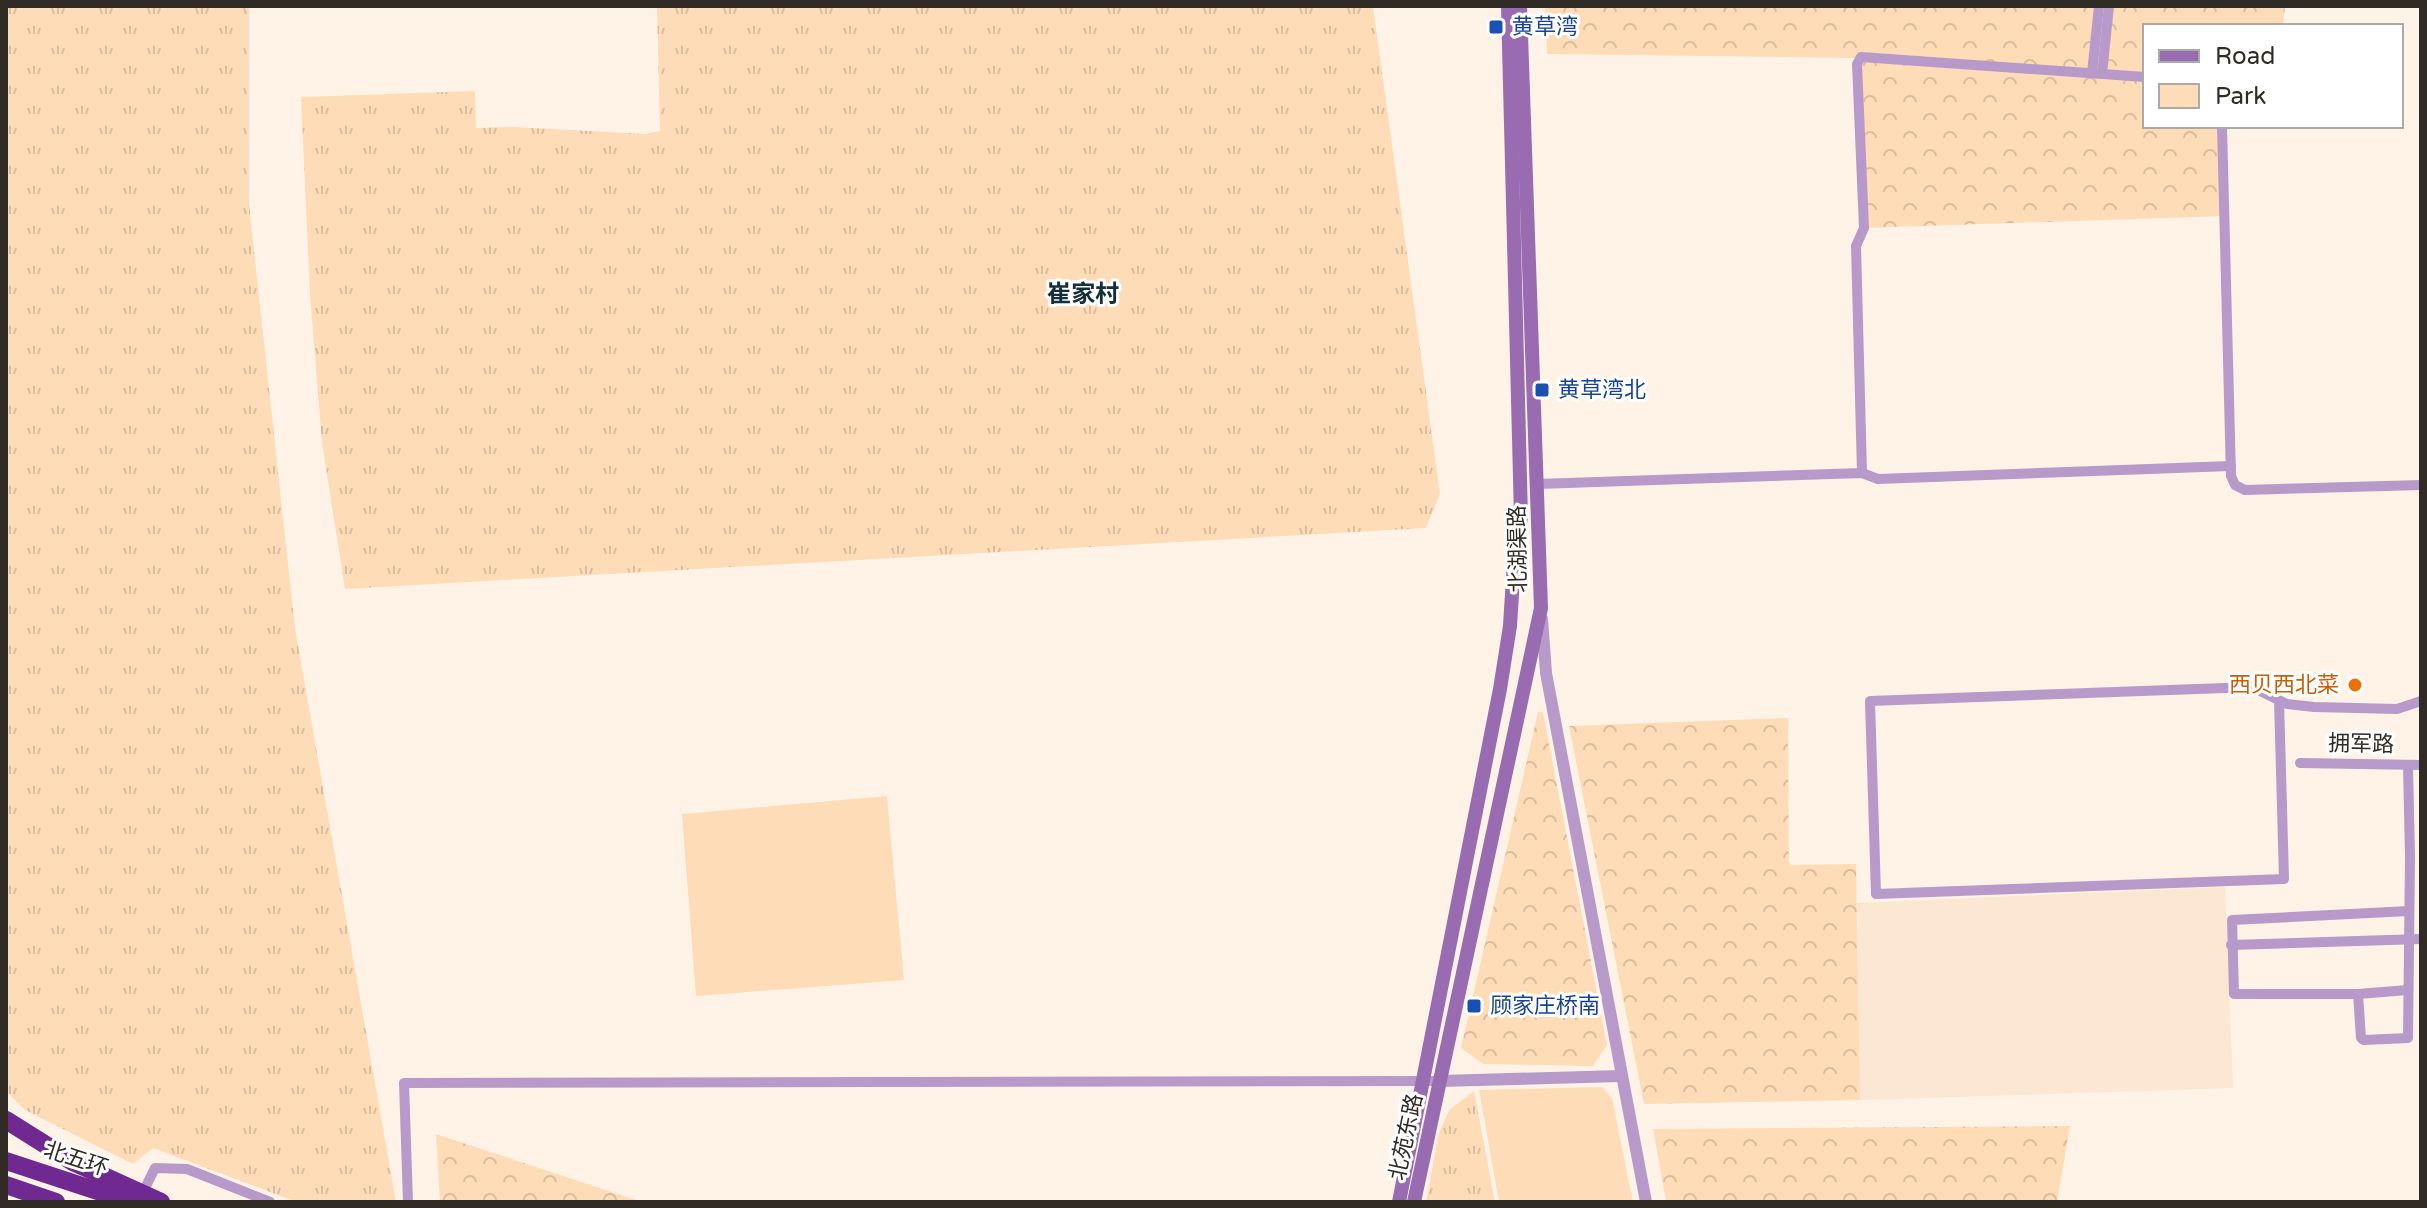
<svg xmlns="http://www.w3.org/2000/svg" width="2427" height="1208" viewBox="0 0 2427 1208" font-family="'Varela Round','Noto Sans SC',sans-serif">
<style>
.built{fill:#fbe7d2}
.grass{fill:url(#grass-tufts)}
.forest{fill:url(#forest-crowns)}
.park{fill:#fedcb8}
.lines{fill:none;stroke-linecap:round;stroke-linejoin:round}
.minor{stroke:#b89aca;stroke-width:10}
.tertiary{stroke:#b89aca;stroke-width:12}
.secondary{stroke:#996cb2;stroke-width:14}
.motorway{stroke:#6f2990;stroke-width:18}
.transit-dot{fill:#1a4fb4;stroke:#fff;stroke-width:3}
.food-dot{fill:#e8710a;stroke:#fff;stroke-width:3}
.labels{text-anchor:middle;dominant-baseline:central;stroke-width:6;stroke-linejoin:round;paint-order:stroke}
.transit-label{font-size:22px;fill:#164399;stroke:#fff;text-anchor:start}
.street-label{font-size:22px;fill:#302b25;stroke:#fff}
.food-label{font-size:22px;fill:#c56008;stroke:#fff;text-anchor:end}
.neighbourhood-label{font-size:24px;font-weight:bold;fill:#132f3b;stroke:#fff}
</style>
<defs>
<pattern id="grass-tufts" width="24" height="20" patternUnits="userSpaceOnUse" patternTransform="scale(2)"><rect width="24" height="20" fill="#fedcb8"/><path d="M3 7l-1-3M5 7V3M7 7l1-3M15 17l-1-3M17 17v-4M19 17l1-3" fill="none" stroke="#dabd9e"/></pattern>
<pattern id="forest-crowns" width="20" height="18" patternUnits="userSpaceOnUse" patternTransform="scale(2)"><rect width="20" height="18" fill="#fedcb8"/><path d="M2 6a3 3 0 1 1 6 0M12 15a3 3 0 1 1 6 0" fill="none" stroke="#dabd9e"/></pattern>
</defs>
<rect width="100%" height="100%" fill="#fff3e7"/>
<!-- built -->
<path class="built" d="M2225 887 2233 1088 1860 1100 1857 903Z"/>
<!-- grass -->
<g class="grass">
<path d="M6 6H249V204L295 628 396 1202H297L153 1148 133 1164 25 1110 6 1091Z"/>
<path d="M657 6H1373L1440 494 1426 528 345 589 322 443 310 295 301 97 475 91 476 128 514 127 645 134 660 131Z"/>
<path d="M1474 1091 1495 1202H1426L1438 1136 1449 1110Z"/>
</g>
<!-- forest -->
<g class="forest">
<path d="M1545 6H2285L2283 26H2145V126H2222L2225 216 1864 228 1857 58 1547 54Z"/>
<path d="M1538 712H1543L1607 1045 1593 1066 1483 1064 1461 1048Z"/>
<path d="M1788 718 1789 865 1856 864 1860 1100 1644 1104 1569 726Z"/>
<path d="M2070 1126 2057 1202H1666L1653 1129Z"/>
<path d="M436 1134 642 1202H440Z"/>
</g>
<!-- park -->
<g class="park">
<path d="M887 796 904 980 696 996 682 814Z"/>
<path d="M1602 1087 1612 1098 1633 1202H1499L1479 1090Z"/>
</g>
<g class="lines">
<!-- minor -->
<g class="minor">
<path d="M2092 73 2099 6"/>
<path d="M2102 74 2109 6"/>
<path d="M2222 126 2231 476 2235 485 2245 490 2421 485"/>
<path d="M1862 473 1856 246 1864 228 1857 64 1861 57 2145 77"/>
<path d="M1538 484 1862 473 1878 479 2231 466"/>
<path d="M2279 700 2284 879 1876 894 1870 701 2252 687 2287 704 2314 707 2397 709 2421 701"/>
<path d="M2300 763 2421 765"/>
<path d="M2231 945 2421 939"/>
<path d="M2408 990 2358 994H2234L2232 920 2409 911"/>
<path d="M2358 994 2361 1038 2364 1040 2408 1038 2410 857 2408 765"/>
<path d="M145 1188 155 1168 187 1169 270 1202"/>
<path d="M408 1202 404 1083 1440 1081"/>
</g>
<!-- tertiary -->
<g class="tertiary">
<path d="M1542 619 1546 673 1646 1202"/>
<path d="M1440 1081 1621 1076"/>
</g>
<!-- secondary -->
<g class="secondary">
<path d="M1399 1202 1500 689 1510 626 1514 562 1521 517 1508 6"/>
<path d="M1414 1202 1541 608 1520 6"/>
</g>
<!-- motorway -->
<g class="motorway">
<path d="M6 1120 73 1162 161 1202"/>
<path d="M6 1161 131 1202"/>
<path d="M6 1185 56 1202"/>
</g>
</g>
<!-- markers -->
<g class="transit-dot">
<rect x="1488" y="19" width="16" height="16" rx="4"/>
<rect x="1534" y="382" width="16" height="16" rx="4"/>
<rect x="1466" y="998" width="16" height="16" rx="4"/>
</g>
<circle class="food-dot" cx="2355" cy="685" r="8"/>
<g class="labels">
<!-- transit labels -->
<g class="transit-label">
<text x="1512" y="27">黄草湾</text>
<text x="1558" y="390">黄草湾北</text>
<text x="1490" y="1006">顾家庄桥南</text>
</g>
<!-- street labels -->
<g class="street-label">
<text transform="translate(1518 549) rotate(-91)">北湖渠路</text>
<text transform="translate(2361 744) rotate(1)">拥军路</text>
<text transform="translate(1406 1137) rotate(-78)">北苑东路</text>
<text transform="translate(76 1159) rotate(18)">北五环</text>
</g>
<!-- food labels -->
<g class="food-label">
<text x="2339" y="685">西贝西北菜</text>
</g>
<!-- neighbourhood labels -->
<g class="neighbourhood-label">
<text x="1083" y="294">崔家村</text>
</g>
</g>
<!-- border -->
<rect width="2427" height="1208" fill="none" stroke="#302b25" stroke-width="16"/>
<!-- legend -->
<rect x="2143" y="24" width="260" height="104" fill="#ffffff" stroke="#acaaa8" stroke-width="2"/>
<rect x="2159" y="50" width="40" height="12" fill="#996cb2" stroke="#acaaa8" stroke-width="2"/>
<text x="2215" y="64" font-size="24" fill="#302b25">Road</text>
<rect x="2159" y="84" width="40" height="24" fill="#fedcb8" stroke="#acaaa8" stroke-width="2"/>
<text x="2215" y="104" font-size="24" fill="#302b25">Park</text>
</svg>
